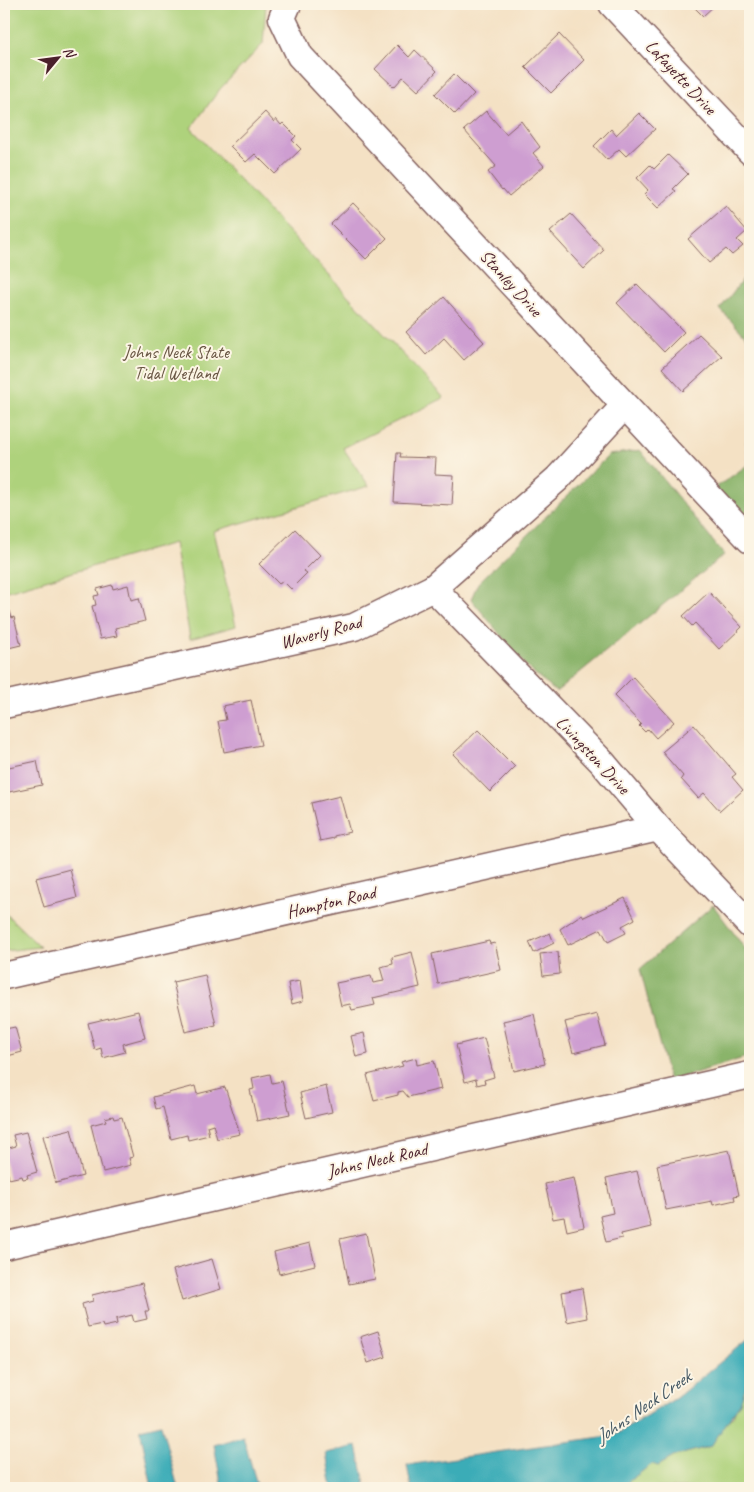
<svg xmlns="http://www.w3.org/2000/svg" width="754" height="1492" viewBox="0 0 754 1492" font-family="Caveat,sans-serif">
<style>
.green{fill:#aed27b;stroke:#7c7853}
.forest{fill:#8ab46b;stroke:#6a6a4b}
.water{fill:#3bacb7;stroke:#426671}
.building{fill:#ce9ed1}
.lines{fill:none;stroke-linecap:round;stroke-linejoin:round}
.street-casing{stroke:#866361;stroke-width:29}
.street{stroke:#fff;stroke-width:26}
.labels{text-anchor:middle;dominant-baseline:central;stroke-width:4;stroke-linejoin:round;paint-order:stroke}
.street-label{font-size:18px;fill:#4a1f2b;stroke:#fcf5e5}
.park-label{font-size:18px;fill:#685543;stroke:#fcf5e5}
.water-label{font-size:19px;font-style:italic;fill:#445763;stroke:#fcf5e5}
</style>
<rect width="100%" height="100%" fill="#fcf5e5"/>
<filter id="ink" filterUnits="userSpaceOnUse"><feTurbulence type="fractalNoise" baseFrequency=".02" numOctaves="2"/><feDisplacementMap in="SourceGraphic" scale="10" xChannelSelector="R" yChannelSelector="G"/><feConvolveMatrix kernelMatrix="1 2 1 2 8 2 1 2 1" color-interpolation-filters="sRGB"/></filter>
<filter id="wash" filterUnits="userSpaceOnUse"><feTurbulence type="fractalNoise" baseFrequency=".0096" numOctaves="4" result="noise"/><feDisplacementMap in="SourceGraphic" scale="20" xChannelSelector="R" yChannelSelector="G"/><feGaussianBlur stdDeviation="1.12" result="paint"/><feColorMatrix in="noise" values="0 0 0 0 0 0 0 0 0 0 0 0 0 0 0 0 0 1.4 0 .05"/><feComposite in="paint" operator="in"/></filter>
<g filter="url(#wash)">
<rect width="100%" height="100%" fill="#f4e1c4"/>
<!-- green -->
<g class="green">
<path d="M4 4H266L263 44 220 89 191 128 444 398 343 448 369 486 214 531 236 626 190 639 174 543 4 592Z"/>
<path d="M4 912 40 947 4 951Z"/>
<path d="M750 1374V1488H625L629 1481 653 1463 658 1466 675 1456 711 1446 723 1426 733 1416Z"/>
</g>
<!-- forest -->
<g class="forest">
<path d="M750 270V341L720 309Z"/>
<path d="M750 437V520L715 488 749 464 746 441Z"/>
<path d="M640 450 724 555 556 692 527 667 471 599 478 583 609 455Z"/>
<path d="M713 905 750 955V1056L669 1081 640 969Z"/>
</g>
<!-- water -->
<g class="water">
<path d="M750 1338V1374L740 1403 711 1446 675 1456 658 1466 652 1464 629 1481 625 1488H411L407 1465 615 1435 676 1398Z"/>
<path d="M161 1424 178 1488H152L140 1429Z"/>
<path d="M243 1436 258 1488H222L214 1445Z"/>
<path d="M357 1446 366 1488H332L326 1453Z"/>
</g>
<g id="blocks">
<!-- building -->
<g class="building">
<path d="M687 4H716L703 16 693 6 691 8Z"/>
<path d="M559 34 584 60 551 93 525 67Z"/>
<path d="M397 45 409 57 415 50 437 71 418 91 403 77 394 87 375 69Z"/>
<path d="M454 74 474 94 455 114 435 94Z"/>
<path d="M486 111 506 134 521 121 540 147 533 153 544 166 509 196 503 189 502 190 488 172 496 166 464 130Z"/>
<path d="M265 112 274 122 276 119 281 125 283 123 296 136 292 140 301 149 275 174 255 154 246 162 230 146Z"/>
<path d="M639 113 655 129 626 156 619 149 607 160 594 146 611 129 616 135Z"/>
<path d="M668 155 688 174 673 189 676 191 658 208 644 194 648 190 637 178 650 165 654 169Z"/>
<path d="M353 203 387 238 366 259 331 224Z"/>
<path d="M726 206 747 231 737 240 743 246 732 255 726 249 709 263 688 239Z"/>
<path d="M571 214 604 250 584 269 550 232Z"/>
<path d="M637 284 684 332 664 352 617 303Z"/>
<path d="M444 297 484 342 464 360 444 338 426 355 406 332Z"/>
<path d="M699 334 722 356 683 391 662 368Z"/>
<path d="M397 453H401L400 457 436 458 435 474 454 475 452 505 394 502Z"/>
<path d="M295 529 320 555 304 571 307 573 291 589 283 581 279 584 259 564Z"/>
<path d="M112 585 113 589 128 585 131 600 139 598 145 621 115 628 117 636 100 639 92 606 96 605 94 596 99 595 97 589Z"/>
<path d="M709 592 742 627 719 649 695 623 692 626 683 616Z"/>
<path d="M10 611 12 618 14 617 21 645 4 649V612Z"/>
<path d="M633 677 674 722 656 738 648 729 645 732 639 726 641 724 614 696Z"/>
<path d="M251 700 261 745 224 752 218 721 226 720 223 706Z"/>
<path d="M694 725 736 774 732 777 743 790 720 811 704 793 698 798 681 779 683 776 662 752Z"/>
<path d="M478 730 515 767 490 792 453 754Z"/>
<path d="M37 761 42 785 4 793V768Z"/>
<path d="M340 796 350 832 334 836V838L320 841 311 803Z"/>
<path d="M70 869 77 898 44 907 36 878Z"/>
<path d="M625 898 635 919 622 926 626 933 608 942 601 929 568 945 560 929 582 914 584 917Z"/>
<path d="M550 933 554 943 534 953 529 942Z"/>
<path d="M489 941 490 944 495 943 501 970 438 984 432 954Z"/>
<path d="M412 952 420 987 373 998 375 1005 352 1010 350 1004 341 1006 336 983 371 976 373 983 384 981 380 967 393 964 392 957Z"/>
<path d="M558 952 560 974 543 976 540 954Z"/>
<path d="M205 975 216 1025 185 1032 173 982Z"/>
<path d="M300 981 303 1001 292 1004 288 983Z"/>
<path d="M138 1011 145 1038 123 1044 125 1052 103 1058 101 1048 95 1050 88 1023Z"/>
<path d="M534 1014 545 1064 514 1071 503 1021Z"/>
<path d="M597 1014 605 1045 573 1053 565 1022Z"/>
<path d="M4 1026 5 1029 15 1027 22 1052 4 1057Z"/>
<path d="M364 1033 368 1054 356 1057 351 1036Z"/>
<path d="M484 1038 494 1077 484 1080 485 1083 477 1085 476 1079 465 1082 456 1045Z"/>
<path d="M416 1058 417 1065 434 1061 441 1089 408 1097 403 1091 398 1092V1095L374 1101 367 1075 403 1066 401 1062Z"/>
<path d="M270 1074 272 1083 282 1081 290 1114 257 1121 250 1090 254 1089 252 1078Z"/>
<path d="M195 1086 197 1094 225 1087 240 1134 217 1139 213 1124 207 1126 209 1135 188 1140 187 1135 171 1139 163 1107 156 1109 153 1097Z"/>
<path d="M326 1086 332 1112 306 1118 300 1093Z"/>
<path d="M113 1116 114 1119 122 1117 133 1157 129 1158 131 1165 103 1172 91 1125 106 1121 105 1118Z"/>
<path d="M71 1129 83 1176 56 1183 43 1136Z"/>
<path d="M26 1132 37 1172 27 1175 28 1178 23 1179 22 1176 9 1179 4 1158V1133L9 1148 16 1146 13 1135Z"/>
<path d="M729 1150 739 1195 734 1196 735 1200 713 1205 712 1201 666 1210 657 1165Z"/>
<path d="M637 1171 651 1227 621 1234 622 1238 606 1242 600 1216 613 1213 606 1178Z"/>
<path d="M574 1178 584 1227 567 1231 564 1217 553 1219 545 1184Z"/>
<path d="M366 1233 375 1279 349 1284 340 1239Z"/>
<path d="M310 1243 315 1265 279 1274 274 1252Z"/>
<path d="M212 1259 221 1289 182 1301 173 1270Z"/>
<path d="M142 1283 149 1311H145L147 1319 134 1322 132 1315 116 1319 117 1324 103 1327 102 1324 88 1327 82 1304 93 1301 92 1295Z"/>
<path d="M582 1288 587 1318 567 1322 562 1292Z"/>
<path d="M378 1331 386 1357 368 1363 360 1337Z"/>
</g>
</g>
</g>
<g filter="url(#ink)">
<use href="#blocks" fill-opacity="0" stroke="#866361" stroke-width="1"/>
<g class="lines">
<!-- street casing -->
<g class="street-casing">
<g id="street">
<path d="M288 4 282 18 300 56 750 540"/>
<path d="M612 4 750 151"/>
<path d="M433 588 602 762 658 828 750 925"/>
<path d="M4 705 354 627 433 588 557 479 624 406"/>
<path d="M4 976 658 828"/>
<path d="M4 1246 750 1075"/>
</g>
</g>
<!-- street -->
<use href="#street" class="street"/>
</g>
</g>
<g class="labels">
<!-- street labels -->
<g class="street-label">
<text transform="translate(681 77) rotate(47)">Lafayette Drive</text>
<text transform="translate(511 283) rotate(48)">Stanley Drive</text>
<text transform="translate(321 632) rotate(-15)">Waverly Road</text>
<text transform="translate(593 755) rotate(47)">Livingston Drive</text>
<text transform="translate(331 902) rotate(-13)">Hampton Road</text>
<text transform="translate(377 1160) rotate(-13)">Johns Neck Road</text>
</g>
<!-- park labels -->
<g class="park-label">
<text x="176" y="352">Johns Neck State<tspan x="176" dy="21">Tidal Wetland</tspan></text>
</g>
<!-- water labels -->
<g class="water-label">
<text transform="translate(643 1407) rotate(-35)">Johns Neck Creek</text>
</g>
</g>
<!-- margin -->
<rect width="754" height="1492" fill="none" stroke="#fcf5e5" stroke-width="20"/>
<!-- north arrow -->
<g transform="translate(58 58) rotate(61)" stroke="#fcf5e5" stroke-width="4" paint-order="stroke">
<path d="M0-4L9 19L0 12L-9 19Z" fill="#4a1f2b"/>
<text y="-8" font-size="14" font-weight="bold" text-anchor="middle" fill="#4a1f2b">N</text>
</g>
</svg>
